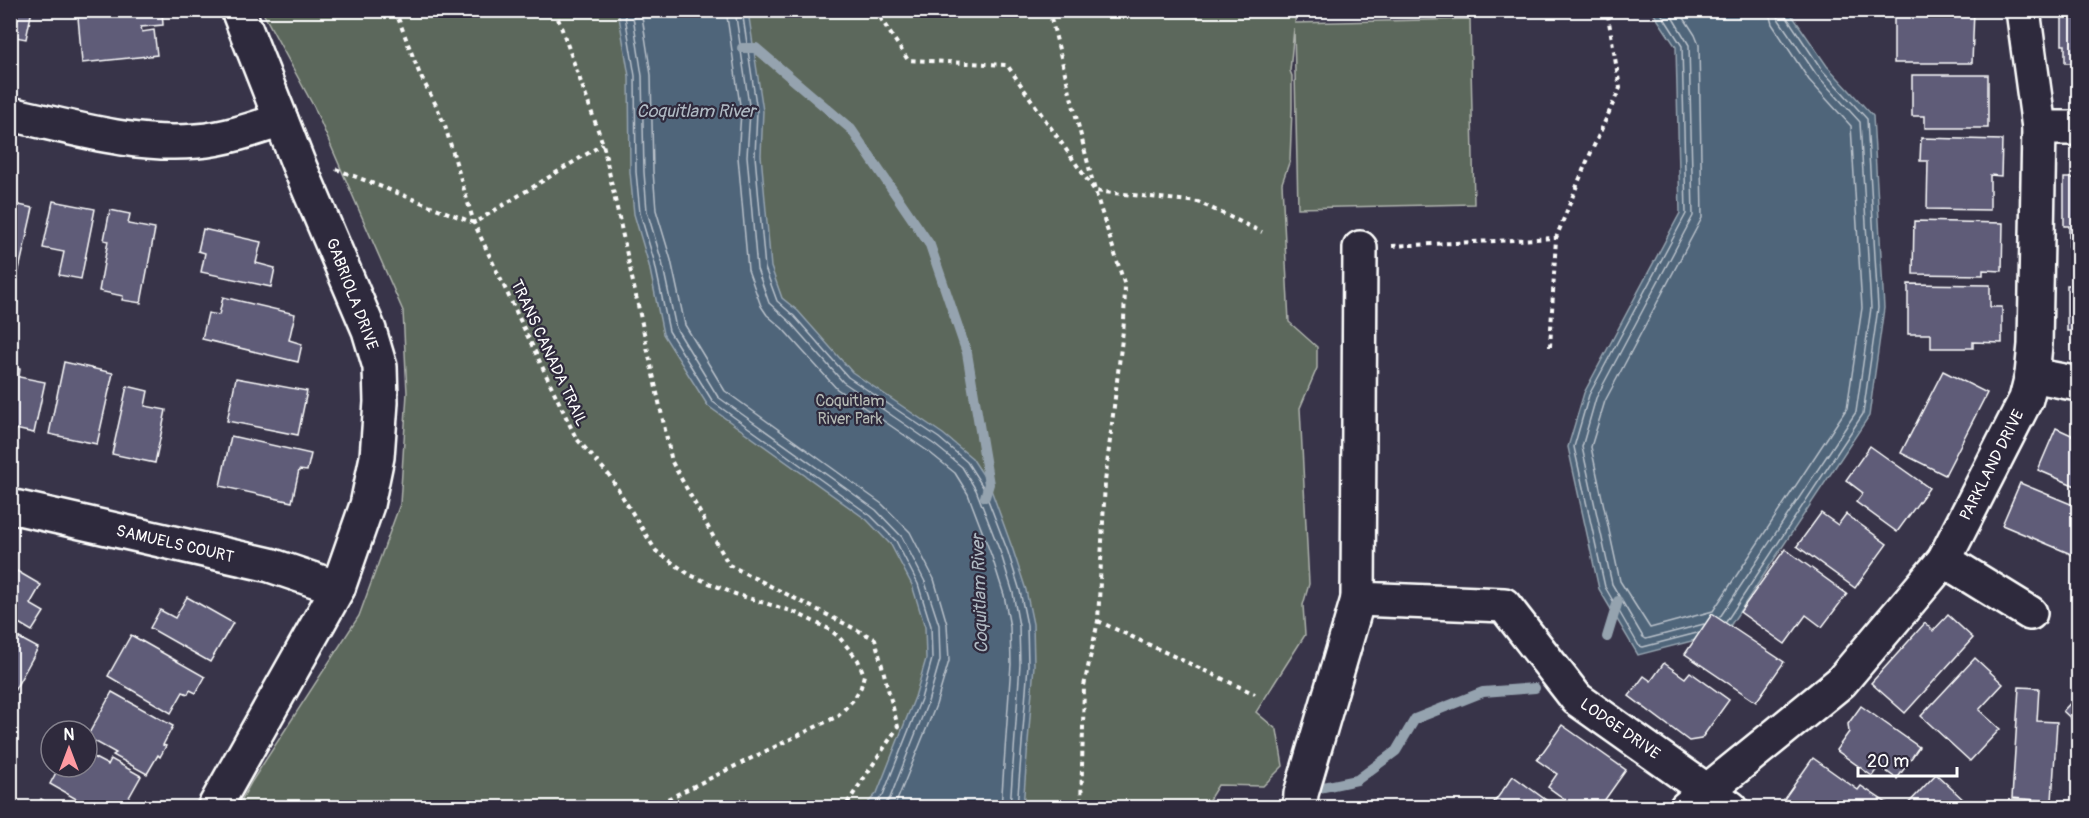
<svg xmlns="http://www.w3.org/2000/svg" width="2089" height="818" viewBox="0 0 2089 818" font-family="Pangolin,sans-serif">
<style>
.green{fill:#5c675b;stroke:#aeb3ad;stroke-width:1.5}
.water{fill:#4f657a;stroke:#95a3af;stroke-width:1.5}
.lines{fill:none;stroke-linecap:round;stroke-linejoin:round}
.shore{stroke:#b9c1ca;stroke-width:1.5}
.stream{stroke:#95a3af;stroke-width:10}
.building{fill:#5e5b78;stroke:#fff;stroke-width:1.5}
.minor-casing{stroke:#fff;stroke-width:38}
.path{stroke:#fff;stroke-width:4;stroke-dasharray:4.5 4.5;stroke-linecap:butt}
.minor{stroke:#2f2a3d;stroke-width:33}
.labels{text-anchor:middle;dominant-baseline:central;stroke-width:4.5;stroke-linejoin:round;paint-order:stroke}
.street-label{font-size:16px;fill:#fff;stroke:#2f2a3d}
.park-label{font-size:16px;fill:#b6bbb5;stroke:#2f2a3d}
.water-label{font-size:18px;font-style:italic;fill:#b0bac3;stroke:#2f2a3d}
</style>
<rect width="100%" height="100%" fill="#383449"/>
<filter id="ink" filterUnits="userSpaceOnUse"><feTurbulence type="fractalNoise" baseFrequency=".0167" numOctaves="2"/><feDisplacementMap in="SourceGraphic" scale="12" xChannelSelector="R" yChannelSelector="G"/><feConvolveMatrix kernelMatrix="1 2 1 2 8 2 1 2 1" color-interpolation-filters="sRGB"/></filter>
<g filter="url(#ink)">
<!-- green -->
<path class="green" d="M1296 10 1295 23 1470 19 1474 204 1298 208 1294 28 1290 71 1292 76V108L1290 160 1282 183 1289 322 1317 347V368L1300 408 1309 584 1303 605 1305 635 1256 712 1277 730 1283 766 1263 786 1218 785 1204 808H237L252 781 359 616 400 504 407 393 403 311 314 107 262 11Z"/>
<!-- water -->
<g class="water">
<path d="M618 11H748L763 111 761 155 771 267 782 298 798 311 852 372 943 434 972 458 989 484 1013 550 1026 590 1033 624 1034 665 1023 807H864L877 793 915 697 926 659 925 627 912 585 891 545 867 520 708 406 663 334 649 265 634 214 630 172 629 76Z"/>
<path d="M1652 11H1789L1827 66 1873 116 1884 308 1869 416 1726 632 1638 655 1599 589 1568 447 1584 393 1680 213 1676 47Z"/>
</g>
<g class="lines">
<!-- shore -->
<g class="shore">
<path d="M624 10 635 76 636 172 640 213 655 264 669 331 713 402 871 516 896 541 918 584 931 626 932 659 921 699 883 795 872 808"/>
<path d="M632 10 642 76 644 172 647 211 662 262 676 328 718 397 876 510 902 537 925 582 939 625 940 660 928 702 890 798 882 808"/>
<path d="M641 10 651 75 653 171 656 210 671 260 685 325 725 391 882 504 910 532 934 579 947 624 949 661 936 705 894 808"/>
<path d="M726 10 741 112 738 157 748 270 761 306 767 315 782 328 837 389 929 452 955 473 968 494 992 557 1004 595 1010 627 1011 664 1001 808"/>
<path d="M735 10 750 112 747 156 757 269 769 303 789 321 843 382 935 445 962 467 976 490 1001 554 1013 593 1019 626 1020 664 1010 808"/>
<path d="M742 10 757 111 755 156 765 268 777 301 794 316 848 377 939 438 967 462 983 487 1008 552 1020 591 1027 625 1028 665 1017 808"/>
<path d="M1659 10 1682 46 1686 214 1589 395 1574 447 1605 587 1639 646 1643 647 1697 633"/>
<path d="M1668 10 1689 45 1693 216 1596 398 1582 447 1612 584 1643 637 1646 639 1704 624"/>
<path d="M1679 10 1695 35 1699 45 1702 218 1605 401 1591 447 1620 581 1650 628 1713 611 1847 408 1862 308 1851 126 1809 80 1772 24 1768 10"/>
<path d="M1720 617 1856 412 1871 308 1860 122 1816 74 1779 20 1777 10"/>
<path d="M1726 622 1863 414 1878 308 1867 119 1822 70 1786 16 1785 10"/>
</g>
<!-- stream -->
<g class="stream">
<path d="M742 48H756L851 129 930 245 967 353 989 484 985 497"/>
<path d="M1607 637 1618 601"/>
<path d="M1319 788 1357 780 1396 751 1415 719 1483 692 1535 688"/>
</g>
</g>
<!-- building -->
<g class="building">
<path d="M10 10H32L26 39 10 36Z"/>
<path d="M128 10H162L163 25 141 27 142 32 154 30 157 55 82 63 78 17Z"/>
<path d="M1894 10H1974L1972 63H1894Z"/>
<path d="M2062 10H2078V63H2065V45H2062Z"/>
<path d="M1912 75H1988V128H1925V116H1912Z"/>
<path d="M1921 138 2002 140 2001 176 1990 175V210L1927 209 1928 161H1920Z"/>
<path d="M2064 178H2078V259H2069V226H2064Z"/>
<path d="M53 201 95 209 81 279 59 275 64 252 43 248Z"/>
<path d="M10 203 33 208 18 274 10 273Z"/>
<path d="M110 210 130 214 128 224 155 229 141 303 122 300 123 296 99 291 108 241 104 240Z"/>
<path d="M1914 221 2003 223 2002 271 1983 270V275L1913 274Z"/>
<path d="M203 229 261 242 256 263 275 268 271 287 201 272 205 253 198 251Z"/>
<path d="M1908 284 1990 285V307H2002V343L1973 342V348H1931V334H1908Z"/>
<rect x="2067" y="285" width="11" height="46"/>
<path d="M223 297 295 314 289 340 302 344 298 362 202 339 208 313 219 315Z"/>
<path d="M64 362 113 373 97 444 49 434Z"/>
<path d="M10 367 20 369 19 377 45 382 34 433 10 428Z"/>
<path d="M1943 371 1987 393 1945 475 1901 453Z"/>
<path d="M236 378 307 391 298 435 227 421Z"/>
<path d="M127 386 148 391 145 406 166 410 155 463 112 454Z"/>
<path d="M2056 428 2078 438V487L2038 470Z"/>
<path d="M231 436 311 454 307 471 299 470 292 502 220 486Z"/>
<path d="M1870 446 1929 488 1897 532 1856 502 1863 493 1846 480Z"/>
<path d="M2020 483 2078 507V557L2002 525Z"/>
<path d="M1821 513 1838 525 1846 514 1887 544 1855 588 1797 546Z"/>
<path d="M1785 549 1847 594 1822 627 1806 615 1785 644 1740 612Z"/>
<path d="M10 567 41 585 30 604 44 612 32 631 10 618Z"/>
<path d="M187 597 233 623 210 662 150 628 160 610 175 618Z"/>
<path d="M1712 614 1784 662 1756 702 1685 654Z"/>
<path d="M1948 615 1973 638 1905 713 1871 683 1925 623 1933 631Z"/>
<path d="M10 633 38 648 14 691 10 689Z"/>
<path d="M131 635 205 677 196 693 190 690 188 694 183 692 171 713 108 676Z"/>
<path d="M1975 658 2003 684 1979 710 2000 729 1970 761 1921 716Z"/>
<path d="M1664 663 1685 678 1690 672 1729 700 1701 739 1689 741 1629 696 1644 676 1651 681Z"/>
<path d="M2019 687 2039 688 2037 721 2057 722 2052 801 2012 798Z"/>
<path d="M112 692 173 726 163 745 166 746 160 757 158 755 147 774 113 755 116 753 87 737Z"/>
<path d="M2078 695V725L2063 711Z"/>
<path d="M1861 706 1919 747 1897 779 1879 766 1872 776 1836 750 1849 732 1848 724Z"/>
<path d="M1562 725 1626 770 1599 808H1577L1548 787 1557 774 1537 760Z"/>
<path d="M87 754 108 765 111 759 141 776 123 808H92L50 784 59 767H87Z"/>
<path d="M1813 758 1858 790 1861 786 1888 804 1885 808H1796L1784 799Z"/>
<path d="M1936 774 1967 803 1963 808H1904Z"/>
<path d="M1513 776 1557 808H1490Z"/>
<path d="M41 799 55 808H36Z"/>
</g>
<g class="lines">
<!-- minor casing -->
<g class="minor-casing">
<g id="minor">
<path d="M10 114C71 127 134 147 197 141 225 139 254 129 281 120"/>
<path d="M2039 128H2078"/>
<path d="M1360 248 1358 599 1504 605 1577 699 1731 808"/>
<path d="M2032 375 2078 384"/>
<path d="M10 506 270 565 338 588"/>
<path d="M1944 560 2030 613"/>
<path d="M214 808 338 588 367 505 377 457 381 402 380 367 369 330 298 163 238 10"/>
<path d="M1300 808 1301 794 1358 599"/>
<path d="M1686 808 1841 682 1923 585 1944 560 2026 399 2032 375 2035 345 2039 128 2023 10"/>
</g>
</g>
<!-- path -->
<g class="path">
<path d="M395 10 420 75 436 105 445 126 474 223 576 438 609 475 656 551 690 575 735 594 794 612 829 629 839 637 858 660 864 675 861 687 854 699 838 716 649 808"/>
<path d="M555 10 603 144 672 462 729 565 875 639 898 727 844 808"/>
<path d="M875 10 908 60 1007 65 1095 191 1198 202 1262 232"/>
<path d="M1049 10 1095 191 1125 286 1124 322 1105 482 1098 621 1084 686 1081 808"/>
<path d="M336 169 474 223 603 144"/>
<path d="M1392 246 1556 238"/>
<path d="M1550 347 1556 238 1584 168 1620 88 1607 10"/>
<path d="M1098 621 1255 694"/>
</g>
<!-- minor -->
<use href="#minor" class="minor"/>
</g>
</g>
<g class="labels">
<!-- street labels -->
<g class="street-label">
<text transform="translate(352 294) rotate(69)">GABRIOLA DRIVE</text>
<text transform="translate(549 353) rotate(65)">TRANS CANADA TRAIL</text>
<text transform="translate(1992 465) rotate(-63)">PARKLAND DRIVE</text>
<text transform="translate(175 544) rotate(13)">SAMUELS COURT</text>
<text transform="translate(1620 729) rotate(35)">LODGE DRIVE</text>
</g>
<!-- park labels -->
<g class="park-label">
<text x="850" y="401">Coquitlam<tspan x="850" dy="18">River Park</tspan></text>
</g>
<!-- water labels -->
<g class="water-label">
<text x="696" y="111">Coquitlam River</text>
<text transform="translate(980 594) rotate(-92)">Coquitlam River</text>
</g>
</g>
<!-- margin -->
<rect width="2089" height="818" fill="none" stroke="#2f2a3d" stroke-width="36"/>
<rect x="18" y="18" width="2053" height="782" fill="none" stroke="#fff" stroke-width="2" filter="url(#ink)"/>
<!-- north arrow -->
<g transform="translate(69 749)"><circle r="28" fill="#2f2a3d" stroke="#827f8b" stroke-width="1.5"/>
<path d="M0-4.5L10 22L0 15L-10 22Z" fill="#ff9aa2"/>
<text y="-9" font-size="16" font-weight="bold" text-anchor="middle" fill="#ffffff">N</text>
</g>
<!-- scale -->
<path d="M1858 767v9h99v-9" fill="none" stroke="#ffffff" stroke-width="3"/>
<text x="1867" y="767" font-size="18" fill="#ffffff" stroke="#2f2a3d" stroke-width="4.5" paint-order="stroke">20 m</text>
</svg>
